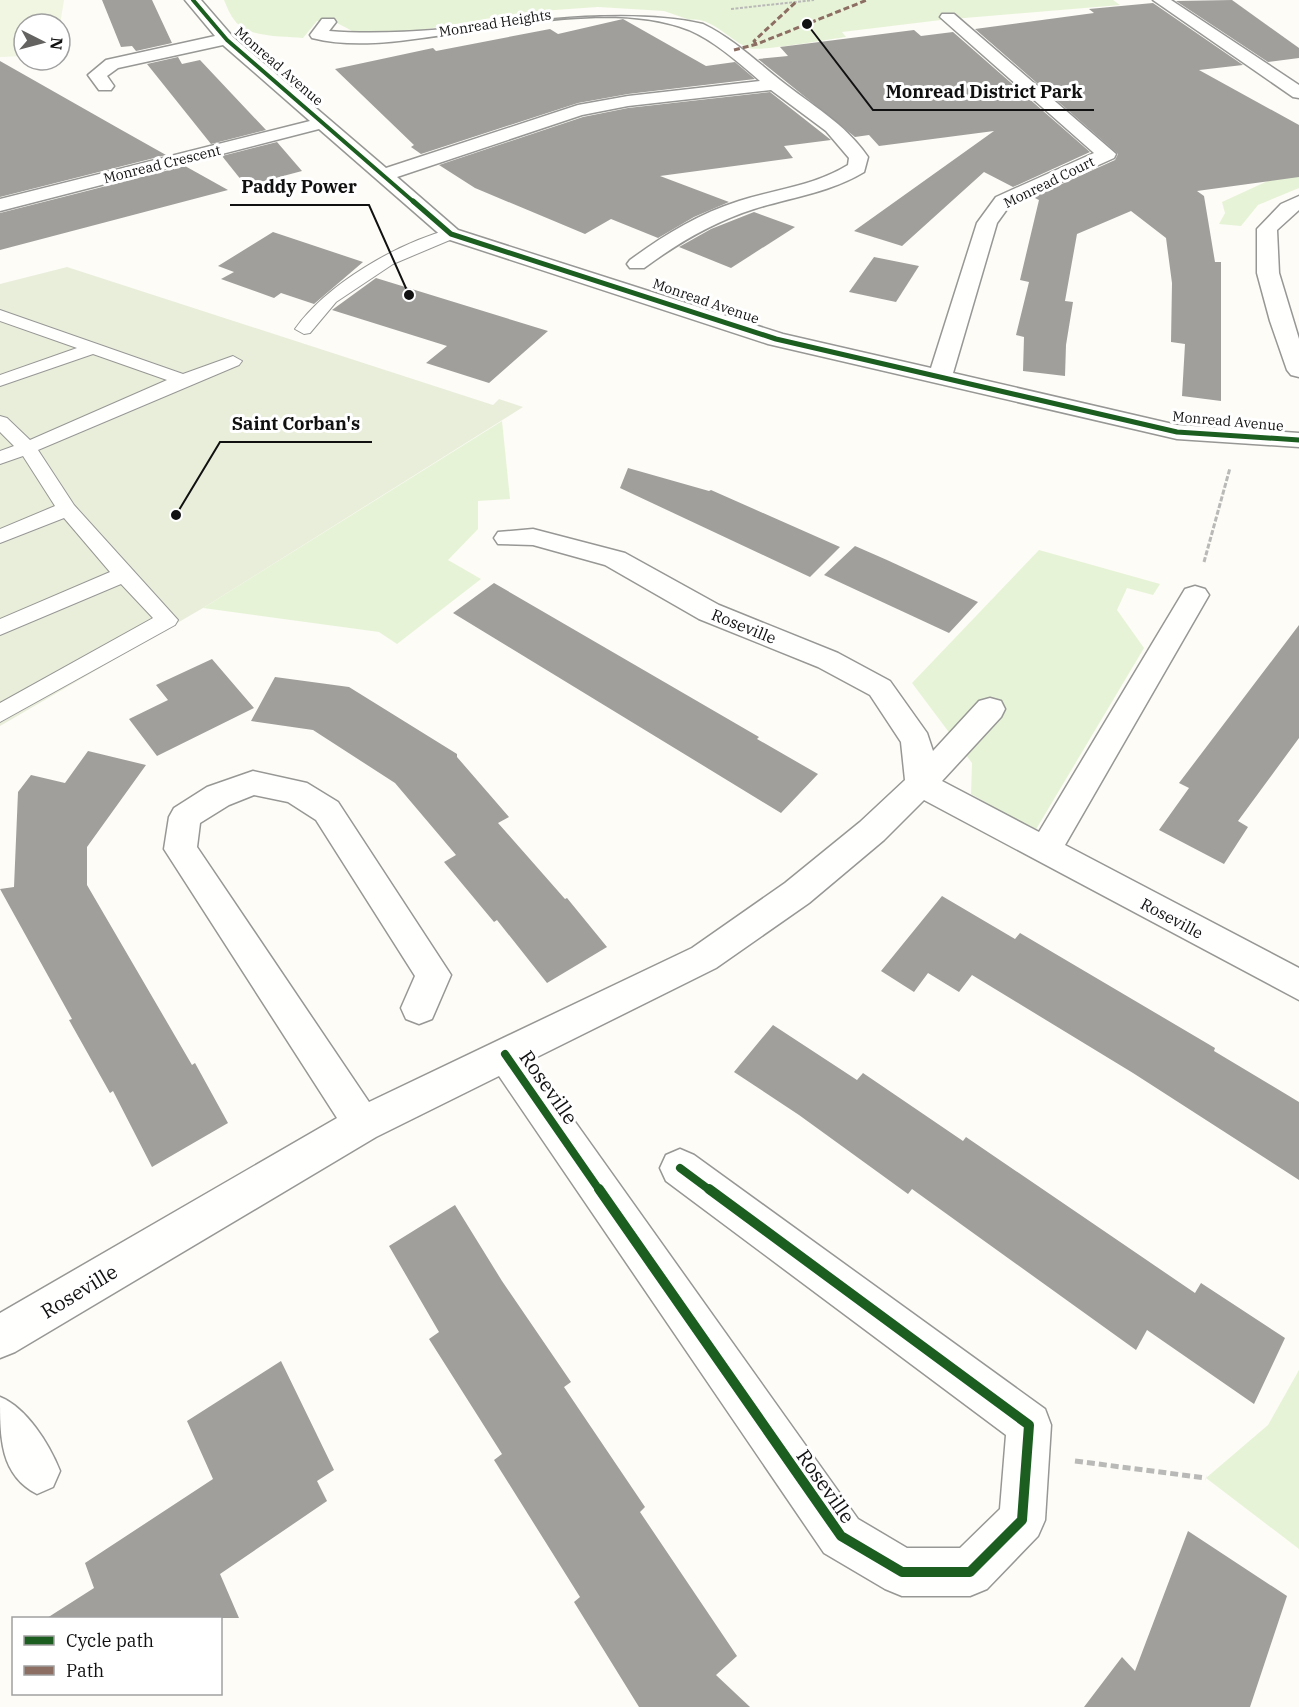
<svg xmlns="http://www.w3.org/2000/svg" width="1299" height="1707" viewBox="0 0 1299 1707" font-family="'IBM Plex Serif',serif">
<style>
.green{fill:#e7f3d7}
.cemetery{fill:#e9eedb}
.pitch{fill:#f0f6e1}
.building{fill:#a19f9c}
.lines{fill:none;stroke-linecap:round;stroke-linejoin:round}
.service-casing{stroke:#979795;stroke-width:2}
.minor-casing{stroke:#979795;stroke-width:3}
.path-far2{stroke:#b9b9b8;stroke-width:2;stroke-dasharray:3 1.5;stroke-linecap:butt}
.path-far1{stroke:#b9b9b8;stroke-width:3;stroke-dasharray:5 2;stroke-linecap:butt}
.path{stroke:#b9b9b8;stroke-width:5;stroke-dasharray:8 4;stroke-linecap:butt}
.service{fill:#fffffe;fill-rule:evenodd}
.minor{fill:#fffffe;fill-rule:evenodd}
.quiet{stroke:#8d6e63;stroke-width:3;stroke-dasharray:6 3;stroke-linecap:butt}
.cycleway-far3-casing{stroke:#fff;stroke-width:6}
.cycleway-far2-casing{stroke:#fff;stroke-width:8}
.cycleway-far1-casing{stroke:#fff;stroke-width:12}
.cycleway-casing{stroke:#fff;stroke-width:14}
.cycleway-far3{stroke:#1b5e20;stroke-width:4}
.cycleway-far2{stroke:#1b5e20;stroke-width:5}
.cycleway-far1{stroke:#1b5e20;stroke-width:8}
.cycleway{stroke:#1b5e20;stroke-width:10}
.labels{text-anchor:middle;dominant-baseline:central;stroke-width:6;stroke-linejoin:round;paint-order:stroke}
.far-street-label{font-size:14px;fill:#111;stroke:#fff}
.street-label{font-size:16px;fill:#111;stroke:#fff}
.near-street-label{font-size:20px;fill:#111;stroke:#fff}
.leader{fill:none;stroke:#111;stroke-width:2}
.callout-dot{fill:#111;stroke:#fff;stroke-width:2}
.callout-label{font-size:18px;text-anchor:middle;font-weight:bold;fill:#111;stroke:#fff;stroke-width:6;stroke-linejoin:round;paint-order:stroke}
</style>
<rect width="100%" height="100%" fill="#fdfcf7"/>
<!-- green -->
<g class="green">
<path d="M224 0H1113L1120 5 941 20 842 32 846 37C830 39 759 52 748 48 731 41 710 16 690 20L664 11 598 7 526 12 409 32 356 33 337 23 317 21 303 38C283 36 248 38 235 21 230 15 227 7 224 0Z"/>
<path d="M1299 170V188L1258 205 1241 226 1219 224 1225 213 1222 202 1285 173Z"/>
<path d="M502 421 510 499 478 501V529L448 560 481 579 397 644 379 632 203 608Z"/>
<path d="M1039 550 1160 584 1153 595 1127 588 1117 610 1144 648 1035 831 971 794 972 763 912 683Z"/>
<path d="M1299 1370V1549L1206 1478 1268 1425Z"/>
</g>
<!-- cemetery -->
<path class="cemetery" d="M67 267 493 405 499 399 523 407 203 608 0 726V284Z"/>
<!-- pitch -->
<path class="pitch" d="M0 0H64L60 24H24V56L0 57Z"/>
<!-- building -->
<g class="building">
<path d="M102 0H152L172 43 136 51 132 46 121 47Z"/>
<path d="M1232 0 1299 48V58L1268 62 1176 1Z"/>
<path d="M1153 3 1243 65 1199 70 1299 125V177L1197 191 1204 196 1215 262H1221V401L1182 396 1185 344 1171 342 1172 283 1166 238 1131 211 1077 234 1065 301 1073 302 1066 345 1065 376 1023 371 1024 337 1016 335 1029 282 1020 280 1039 200 1033 197 1115 160 1118 154 975 29 1094 13 1089 9Z"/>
<path d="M623 19 706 66 735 62 755 79 628 94 578 103 421 154 411 147 414 145 335 69 433 48 436 51 550 29 558 34Z"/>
<path d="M914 30 921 36 953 32 1090 152 1013 187 984 172 902 246 854 231 994 131 879 146 869 135 855 137 758 59 788 56 780 47Z"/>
<path d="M178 57 182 64 200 60 266 130 211 144 147 64Z"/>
<path d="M0 61 118 128 166 155 0 197Z"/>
<path d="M770 92 831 140 784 146 793 158 660 176 729 202 694 217 658 238 611 219 585 234 475 188 439 165 583 117 628 108Z"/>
<path d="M277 142 302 171 246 186 222 156Z"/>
<path d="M185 166 228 190 0 250V213Z"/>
<path d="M754 212 795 227 731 268 679 247 711 229Z"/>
<path d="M273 232 363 262 314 304 281 293 274 298 221 279 234 272 218 266Z"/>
<path d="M874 257 919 266 896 302 849 292Z"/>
<path d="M376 278 548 331 489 383 426 363 447 346 332 310Z"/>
<path d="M628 468 709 491 711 490 840 547 810 577 620 488Z"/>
<path d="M855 546 887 560 978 602 949 633 824 575Z"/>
<path d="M494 583 759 737 757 739 818 774 781 813 453 613Z"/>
<path d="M1299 625V738L1238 821 1248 827 1224 864 1159 830 1189 788 1179 783Z"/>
<path d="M212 659 254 708 157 756 129 719 168 700 156 685Z"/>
<path d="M275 677 349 687 457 754V757L509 817 498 823 565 899 567 898 607 947 547 983 497 920 494 922 444 862 456 855 395 783 313 730 251 721Z"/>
<path d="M88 751 146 765 87 847V885L192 1065 195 1063 228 1123 152 1167 113 1091 110 1093 69 1020 72 1019 0 889 14 887 18 792 31 775 65 783Z"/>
<path d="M942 896 1015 939 1020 933 1215 1048 1214 1051 1299 1102V1180L1133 1073 972 975 959 992 928 973 914 992 881 971Z"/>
<path d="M773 1025 857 1080 863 1073 963 1141 966 1137 1195 1293 1201 1283 1285 1338 1254 1404 1147 1330 1136 1350 912 1189 908 1194 799 1115 734 1072Z"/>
<path d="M455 1205 502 1281 571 1382 564 1387 645 1507 640 1512 737 1656 716 1675 750 1707H639L574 1602 580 1597 494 1460 502 1454 429 1339 439 1332 389 1246Z"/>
<path d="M281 1361 334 1470 317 1481 327 1501 220 1574 239 1618H47L94 1588 85 1563 213 1479 187 1421Z"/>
<path d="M1188 1531 1287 1596 1250 1707H1084L1122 1657 1135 1671Z"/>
</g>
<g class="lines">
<!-- service casing -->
<g class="service-casing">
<g id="service">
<path d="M451 229 459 234 457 237 393 264 336 302 310 333 304 334 295 329C327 284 397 243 451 229Z"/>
<path d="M0 310 183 374 233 356 242 361 239 365 38 450 74 505 178 620 175 625 0 722V703L153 618 121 584 0 635V619L110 572 64 518 0 543V529L55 506 23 456 0 464V451L14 446 0 432V416L7 418 30 440 167 380 93 354 0 386V375L77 348 0 321Z"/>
</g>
</g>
<!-- minor casing -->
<g class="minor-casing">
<g id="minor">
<path d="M185 0H201L233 37 386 168 578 105 628 96 760 81C738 62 716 42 689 30 611 0 503 28 422 38 387 43 347 47 312 38L310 35 322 19H334L336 22 329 31C446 41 595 0 703 24 732 38 755 60 780 80 811 105 845 123 868 157L864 172C829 193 792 197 754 209 713 222 678 243 644 268H630L627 264 630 260C664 235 698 214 739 201 776 189 814 186 848 165L849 158 826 131 771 90 628 106 582 115 397 177 458 230 783 334 931 368 977 223 996 197 1094 153 940 17 942 14H954L1116 154 1114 158 1010 205 997 223 953 373 1177 425 1299 433V447L1177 439 768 344 444 238 319 129 0 211V199L310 121 223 45 118 68 107 76 114 86 111 90H99L88 75 106 60 215 36Z"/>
<path d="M1153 0H1171L1299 85V98L1293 97Z"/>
<path d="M1299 196V210L1277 230 1279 273 1299 339V377L1291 375 1287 370 1270 321 1257 273V229L1281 204Z"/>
<path d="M533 529 625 553 719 605 838 653 890 681 927 733 933 751 979 701 990 698 1001 701 1005 709 1001 717 942 781 1039 832 1185 589 1195 586 1205 589 1209 595 1065 845 1299 968V1000L924 800 884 840 809 903 716 968 531 1060 858 1519 907 1548H960L1000 1509 1006 1435 666 1181 660 1168 666 1155 680 1149 694 1155 1045 1409 1051 1425 1045 1520 1038 1536 987 1589 970 1596H902L885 1589 824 1553 499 1076 376 1137 15 1352 0 1358V1313L337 1118 164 849 169 817 174 808 207 787 253 771 307 783 338 802 451 975 432 1019 419 1024 406 1019 401 1008 415 976 316 820 288 802 254 795 229 805 200 823 197 847 369 1102 692 948 785 883 860 822 905 780 901 742 870 695 818 667 699 619 605 565 533 545 498 544 494 538 498 532Z"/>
<path d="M0 1397C27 1408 49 1444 60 1471L53 1487 37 1494C0 1475 0 1438 0 1397Z"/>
</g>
</g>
<!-- path-far2 -->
<path class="path-far2" d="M731 9 814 0"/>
<!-- path-far1 -->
<path class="path-far1" d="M1204 562 1230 468"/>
<!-- path -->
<path class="path" d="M1075 1461 1206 1478"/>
<!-- service -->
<use href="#service" class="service"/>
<!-- minor -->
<use href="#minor" class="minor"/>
<!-- quiet -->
<g class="quiet">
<path d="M756 44 754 41 797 1"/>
<path d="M734 50 757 44 867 0"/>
</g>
<!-- cycleway-far3 casing -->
<g class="cycleway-far3-casing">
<path id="cycleway-far3" d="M193 0 227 40 415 203"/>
</g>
<!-- cycleway-far2 casing -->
<g class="cycleway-far2-casing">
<path id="cycleway-far2" d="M413 201 451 234 776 339 1177 432 1299 440"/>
</g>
<!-- cycleway-far1 casing -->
<g class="cycleway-far1-casing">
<g id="cycleway-far1">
<path d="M505 1054 600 1191"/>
<path d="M680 1168 711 1191"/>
</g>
</g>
<!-- cycleway casing -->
<g class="cycleway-casing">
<path id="cycleway" d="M599 1189 841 1536 902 1572H970L1022 1520 1029 1425 709 1189"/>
</g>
<!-- cycleway-far3 -->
<use href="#cycleway-far3" class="cycleway-far3"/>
<!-- cycleway-far2 -->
<use href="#cycleway-far2" class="cycleway-far2"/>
<!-- cycleway-far1 -->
<use href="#cycleway-far1" class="cycleway-far1"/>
<!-- cycleway -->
<use href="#cycleway" class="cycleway"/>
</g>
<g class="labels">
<!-- far-street labels -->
<g class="far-street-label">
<text transform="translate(495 23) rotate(-9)">Monread Heights</text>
<text transform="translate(279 66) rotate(41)">Monread Avenue</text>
<text transform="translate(162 164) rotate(-14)">Monread Crescent</text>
<text transform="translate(1049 182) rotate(-26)">Monread Court</text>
<text transform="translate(706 301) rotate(19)">Monread Avenue</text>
<text transform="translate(1228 421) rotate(5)">Monread Avenue</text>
</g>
<!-- street labels -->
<g class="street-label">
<text transform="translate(744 626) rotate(22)">Roseville</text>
<text transform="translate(1172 918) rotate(28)">Roseville</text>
</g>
<!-- near-street labels -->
<g class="near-street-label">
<text transform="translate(549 1087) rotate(55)">Roseville</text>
<text transform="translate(79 1291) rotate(-31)">Roseville</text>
<text transform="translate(826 1486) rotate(55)">Roseville</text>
</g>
</g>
<!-- callouts -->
<path class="leader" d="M807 24L873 110H1094M409 295L369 205H230M176 515L220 442H372"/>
<g class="callout-dot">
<circle cx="807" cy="24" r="6"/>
<circle cx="409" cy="295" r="6"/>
<circle cx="176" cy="515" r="6"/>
</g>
<g class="callout-label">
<text x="984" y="98">Monread District Park</text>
<text x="299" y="193">Paddy Power</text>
<text x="296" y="430">Saint Corban's</text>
</g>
<!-- legend -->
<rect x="12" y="1617" width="210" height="78" fill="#ffffff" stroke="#a0a0a0" stroke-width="1.5"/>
<rect x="24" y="1636" width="30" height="9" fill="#1b5e20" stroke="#a0a0a0" stroke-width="1.5"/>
<text x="66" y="1647" font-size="18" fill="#111111">Cycle path</text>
<rect x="24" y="1666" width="30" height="9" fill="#8d6e63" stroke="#a0a0a0" stroke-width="1.5"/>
<text x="66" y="1677" font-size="18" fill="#111111">Path</text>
<!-- north arrow -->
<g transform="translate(42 42) rotate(96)"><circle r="28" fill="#ffffff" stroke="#a0a0a0" stroke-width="1.5"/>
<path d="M0-4.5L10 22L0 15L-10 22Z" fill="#646362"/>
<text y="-9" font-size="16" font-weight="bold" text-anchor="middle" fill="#111111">N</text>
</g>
</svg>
